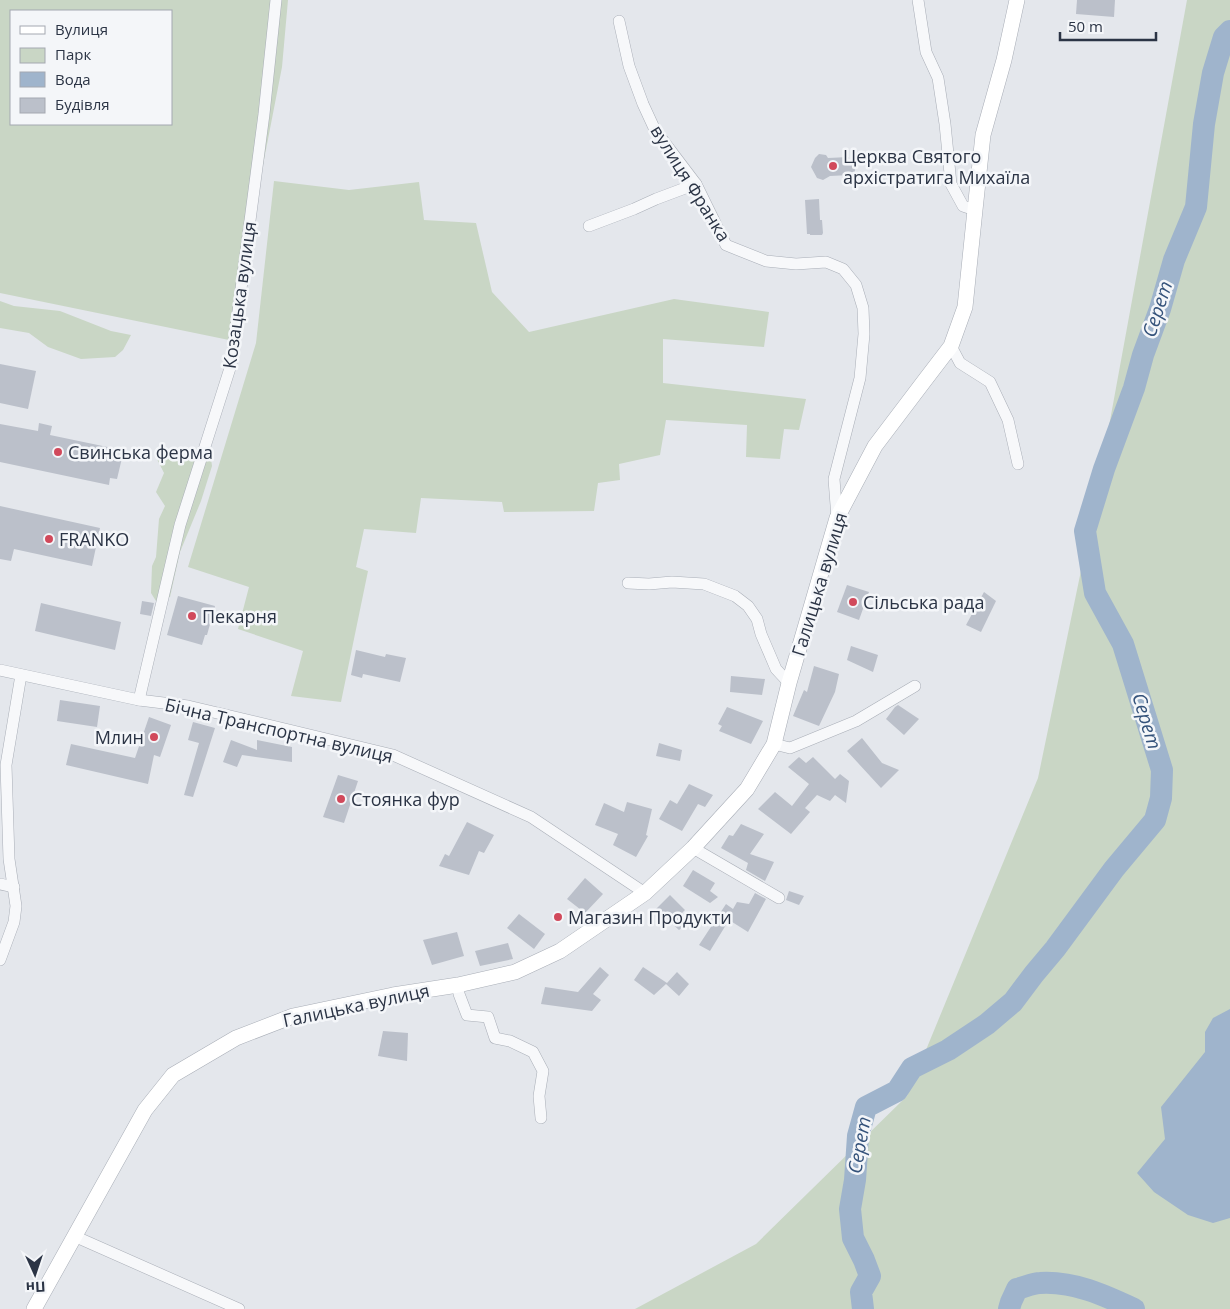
<svg xmlns="http://www.w3.org/2000/svg" width="1230" height="1309" viewBox="0 0 1230 1309" font-family="'Open Sans',sans-serif">
<style>
.green{fill:#c9d6c5;fill-rule:evenodd}
.water{fill:#9fb4cc}
.lines{fill:none;stroke-linecap:round;stroke-linejoin:round}
.river{stroke:#9fb4cc;stroke-width:22}
.building{fill:#bbc0ca}
.minor-casing{stroke:#a9aeb7;stroke-width:12}
.secondary-casing{stroke:#a9aeb7;stroke-width:16}
.minor{stroke:#f7f8fa;stroke-width:11}
.secondary{stroke:#fff;stroke-width:15}
.poi-dot{fill:#d1495b;stroke:#f4f6f9;stroke-width:2}
.labels{text-anchor:middle;dominant-baseline:central;stroke-width:5;stroke-linejoin:round;paint-order:stroke}
.poi-label{font-size:18px;fill:#2b3445;stroke:#f4f6f9;text-anchor:start}
.street-label{font-size:18px;fill:#2b3445;stroke:#f4f6f9}
.water-label{font-size:19px;font-style:italic;fill:#34527a;stroke:#f4f6f9}
</style>
<rect width="100%" height="100%" fill="#e4e7ec"/>
<!-- green -->
<g class="green">
<path d="M0 0H288L282 67 229 340 0 293ZM11 11H171V124H11Z"/>
<path d="M1187 0H1230V1309H635L756 1244 907 1096 1038 778 1094 508Z"/>
<path d="M274 181 349 190 419 182 424 220 476 223 492 292 529 332 674 299 769 312 764 347 663 339V383L806 399 799 430 784 429 780 459 746 457 747 425 666 420 660 455 619 464 620 480 598 483 594 511 504 512 502 502 421 498 416 533 364 529 356 567 368 571 341 702 291 696 303 651 238 629 249 587 188 567 256 343Z"/>
<path d="M0 301 14 306 60 311 111 331 131 335 123 350 115 357 81 359 48 347 29 333 0 328Z"/>
<path d="M200 450 210 452 212 466 201 501 180 552 170 597 156 601 151 593 152 566 156 557 159 519 165 506 156 492 164 473 157 459 158 455 173 454 186 458Z"/>
</g>
<!-- water -->
<path class="water" d="M1230 1009V1218L1213 1223 1188 1215 1154 1192 1137 1173 1165 1139 1161 1107 1205 1052V1032L1213 1018Z"/>
<g class="lines">
<!-- river -->
<g class="river">
<path d="M863 1309 861 1292 870 1276 864 1260 853 1238 850 1209 855 1180 858 1136 866 1107 897 1091 912 1068 948 1050 987 1024 1013 1002 1034 974 1055 949 1114 869 1155 820 1161 798 1162 770 1123 644 1095 593 1085 531 1104 469 1134 388 1143 355 1160 309 1174 260 1196 207 1204 124 1213 73 1224 37 1230 31"/>
<path d="M1009 1309 1011 1302 1017 1289C1025 1287 1033 1283 1040 1283 1074 1281 1104 1295 1134 1309"/>
</g>
</g>
<!-- building -->
<g class="building">
<path d="M1077 0H1115L1114 17 1076 14Z"/>
<path d="M819 154 826 155 828 158 849 157V160L854 159 855 172H850V175L830 176 823 180 817 178 811 167 815 158Z"/>
<path d="M819 199 820 220H822L823 233 822 235H810V234H807L805 200Z"/>
<path d="M0 364 36 371 28 409 0 403Z"/>
<path d="M39 423 52 426 50 435 117 449 115 456 122 458 117 479 110 478 109 485 0 462V424L38 431Z"/>
<path d="M0 506 100 528 92 566 14 549 11 561 0 559Z"/>
<path d="M847 585 869 592 859 620 837 612Z"/>
<path d="M984 592 996 601 981 632 966 625Z"/>
<path d="M178 596 215 606 207 635H205L202 645 167 635Z"/>
<path d="M142 601 154 603 151 616 140 614Z"/>
<path d="M41 603 121 622 115 650 35 631Z"/>
<path d="M851 646 878 655 873 672 847 660Z"/>
<path d="M356 650 385 657 386 654 406 658 400 682 363 674 362 678 351 675Z"/>
<path d="M814 666 839 674 835 692 819 726 793 716 804 690 807 692Z"/>
<path d="M731 676 765 679 762 695 730 692Z"/>
<path d="M60 700 100 706 97 727 57 721Z"/>
<path d="M898 705 919 719 904 735 886 719 895 707Z"/>
<path d="M727 707 763 721 751 744 719 731 722 726 718 724Z"/>
<path d="M149 717 171 725 160 757 154 755 148 784 66 765 71 744 135 758Z"/>
<path d="M193 722 215 728 193 797 184 795 199 743 188 740Z"/>
<path d="M862 738 882 763 899 770 881 788 847 751Z"/>
<path d="M231 740 257 750V740L292 747V762L242 755 237 767 223 762Z"/>
<path d="M659 743 682 750 680 761 656 756Z"/>
<path d="M799 757 806 763 813 757 835 779 840 774 849 781 846 803 835 795 830 801 817 795 805 808 810 812 791 834 758 809 775 792 792 806 809 784 788 767Z"/>
<path d="M338 775 358 781 344 823 323 817Z"/>
<path d="M689 784 713 795 705 807 698 804 682 831 659 819 670 800 677 804Z"/>
<path d="M627 802 652 809 646 835 648 836 636 857 613 845 618 834 595 825 604 803 624 812Z"/>
<path d="M467 822 494 835 484 853 479 851 469 875 439 866 445 854 449 856Z"/>
<path d="M741 824 764 834 750 854 774 862 765 881 746 870 748 863 721 848 729 835 733 836Z"/>
<path d="M693 870 715 883 710 891 718 897 710 903 683 886Z"/>
<path d="M585 878 603 894 585 913 567 899Z"/>
<path d="M789 891 804 896 799 905 786 900Z"/>
<path d="M755 893 766 899 748 932 729 920 710 951 699 945 726 904 733 909 737 902 749 904Z"/>
<path d="M670 895 685 910 681 914 689 921 679 930 656 909Z"/>
<path d="M519 914 545 934 534 949 507 928Z"/>
<path d="M457 932 464 956 432 965 423 940Z"/>
<path d="M508 943 513 959 480 966 475 951Z"/>
<path d="M600 967 609 975 593 994 601 1000 592 1011 541 1004 545 987 578 992Z"/>
<path d="M643 967 667 983 677 972 689 984 679 996 666 984 654 995 634 980Z"/>
<path d="M383 1031 408 1033 407 1061 378 1056Z"/>
</g>
<g class="lines">
<!-- minor casing -->
<g class="minor-casing">
<g id="minor">
<path d="M918 0 926 52 938 78 945 124 951 184 963 206 975 210"/>
<path d="M619 21 629 66 643 104 655 130 696 184 726 245 766 261 796 264 826 262 843 269 856 285 863 308 864 334 860 378 834 479 837 518"/>
<path d="M589 226 634 209 656 199 696 184"/>
<path d="M951 346 960 363 990 382 1008 420 1018 464"/>
<path d="M628 583 649 584 672 582 704 584 735 596 748 606 757 619 761 634 776 669 789 683"/>
<path d="M0 670 139 700 188 706 393 755 531 817 645 893"/>
<path d="M139 700 180 525 231 365 264 114 276 0"/>
<path d="M774 744 790 748 856 721 915 686"/>
<path d="M693 848 779 898"/>
<path d="M0 884 14 887"/>
<path d="M0 960 14 922 16 906 9 859 6 765 21 675"/>
<path d="M458 985 459 994 467 1015 488 1017 495 1038 510 1041 533 1052 543 1071 539 1096 541 1118"/>
<path d="M74 1236 239 1309"/>
</g>
</g>
<!-- secondary casing -->
<g class="secondary-casing">
<path id="secondary" d="M34 1309 145 1110 173 1075 236 1038 293 1016 393 995 458 985 515 972 560 951 645 893 693 848 747 789 774 744 789 683 837 518 875 446 925 380 951 346 965 307 975 210 983 135 1004 60 1017 0"/>
</g>
<!-- minor -->
<use href="#minor" class="minor"/>
<!-- secondary -->
<use href="#secondary" class="secondary"/>
</g>
<!-- markers -->
<g class="poi-dot">
<circle cx="833" cy="166" r="5"/>
<circle cx="58" cy="452" r="5"/>
<circle cx="49" cy="539" r="5"/>
<circle cx="853" cy="602" r="5"/>
<circle cx="192" cy="616" r="5"/>
<circle cx="154" cy="737" r="5"/>
<circle cx="341" cy="799" r="5"/>
<circle cx="558" cy="917" r="5"/>
</g>
<g class="labels">
<!-- poi labels -->
<g class="poi-label">
<text x="843" y="156">Церква Святого<tspan x="843" dy="21">архістратига Михаїла</tspan></text>
<text x="68" y="452">Свинська ферма</text>
<text x="59" y="539">FRANKO</text>
<text x="863" y="602">Сільська рада</text>
<text x="202" y="616">Пекарня</text>
<text x="144" y="737" text-anchor="end">Млин</text>
<text x="351" y="799">Стоянка фур</text>
<text x="568" y="917">Магазин Продукти</text>
</g>
<!-- street labels -->
<g class="street-label">
<text transform="translate(691 183) rotate(58)">вулиця Франка</text>
<text transform="translate(239 295) rotate(-82)">Козацька вулиця</text>
<text transform="translate(819 584) rotate(-73)">Галицька вулиця</text>
<text transform="translate(279 730) rotate(13)">Бічна Транспортна вулиця</text>
<text transform="translate(356 1005) rotate(-12)">Галицька вулиця</text>
</g>
<!-- water labels -->
<g class="water-label">
<text transform="translate(1157 309) rotate(-72)">Серет</text>
<text transform="translate(1147 721) rotate(73)">Серет</text>
<text transform="translate(859 1145) rotate(-80)">Серет</text>
</g>
</g>
<!-- legend -->
<rect x="10" y="10" width="162" height="115" fill="#f4f6f9" stroke="#a4a8b1"/>
<rect x="20" y="26" width="25" height="8" fill="#ffffff" stroke="#a4a8b1"/>
<text x="55" y="35" font-size="15" fill="#2b3445">Вулиця</text>
<rect x="20" y="48" width="25" height="15" fill="#c9d6c5" stroke="#a4a8b1"/>
<text x="55" y="60" font-size="15" fill="#2b3445">Парк</text>
<rect x="20" y="72" width="25" height="15" fill="#9fb4cc" stroke="#a4a8b1"/>
<text x="55" y="85" font-size="15" fill="#2b3445">Вода</text>
<rect x="20" y="98" width="25" height="15" fill="#bbc0ca" stroke="#a4a8b1"/>
<text x="55" y="110" font-size="15" fill="#2b3445">Будівля</text>
<!-- north arrow -->
<g transform="translate(35 1274) rotate(177)" stroke="#f4f6f9" stroke-width="4" paint-order="stroke">
<path d="M0-4L9 19L0 12L-9 19Z" fill="#2b3445"/>
<text y="-8" font-size="14" font-weight="bold" text-anchor="middle" fill="#2b3445">Пн</text>
</g>
<!-- scale -->
<path d="M1060 32v8h96v-8" fill="none" stroke="#2b3445" stroke-width="2.5"/>
<text x="1068" y="32" font-size="15" fill="#2b3445" stroke="#f4f6f9" stroke-width="4" paint-order="stroke">50 m</text>
</svg>
